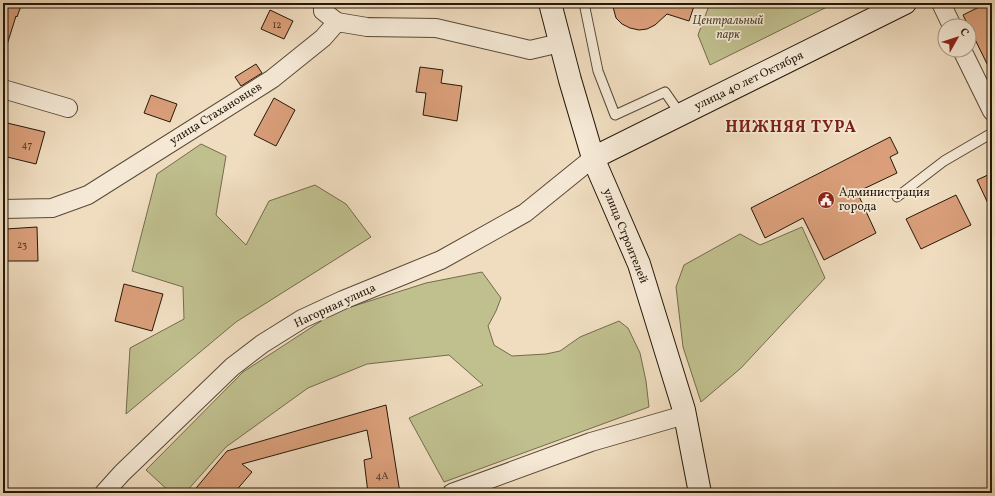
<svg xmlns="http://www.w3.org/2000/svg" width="995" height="496" viewBox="0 0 995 496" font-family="Vollkorn,serif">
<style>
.green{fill:#c0bf8e;stroke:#736c4c}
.building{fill:#da9f7a;stroke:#261809}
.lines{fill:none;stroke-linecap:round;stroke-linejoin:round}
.lane-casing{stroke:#584937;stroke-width:11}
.street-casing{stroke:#584937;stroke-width:20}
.secondary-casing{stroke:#261809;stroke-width:24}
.lane{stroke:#f5e9d6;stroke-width:9}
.street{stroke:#f5e9d6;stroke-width:18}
.secondary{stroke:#f5e9d6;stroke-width:22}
.labels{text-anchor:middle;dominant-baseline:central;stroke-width:3.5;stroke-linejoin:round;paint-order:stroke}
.number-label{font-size:10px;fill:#533a25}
.park-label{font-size:12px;font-style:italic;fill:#544a31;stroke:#f5e9d6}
.street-label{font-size:12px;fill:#261809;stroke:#f5e9d6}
.poi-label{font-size:12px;fill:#261809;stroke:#f5e9d6;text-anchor:start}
.district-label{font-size:16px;font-weight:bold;letter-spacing:1px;fill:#7a1f14;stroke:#f5e9d6}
</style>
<rect width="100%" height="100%" fill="#f0ddc0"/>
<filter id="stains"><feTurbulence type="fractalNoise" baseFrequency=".005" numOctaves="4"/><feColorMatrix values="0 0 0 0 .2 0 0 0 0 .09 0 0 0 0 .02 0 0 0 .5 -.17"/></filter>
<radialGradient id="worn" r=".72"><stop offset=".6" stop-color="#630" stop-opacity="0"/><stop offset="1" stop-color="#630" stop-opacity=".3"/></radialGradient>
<!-- green -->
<g class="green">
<path d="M710 3H835L710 65 698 35Z"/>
<path d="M201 144 226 156 216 215 246 245 269 201 315 185 346 204 371 237 236 322 126 414 130 348 184 319 183 287 132 271 157 174Z"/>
<path d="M802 227 825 278 741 368 701 402 683 347 676 287 684 265 740 234 760 245Z"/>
<path d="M482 272 501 298 496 311 488 326 494 345 512 356 546 354 560 351 580 337 619 321 628 328 640 353 646 381 649 407 444 482 409 418 483 385 449 355 367 364 308 388 226 447 185 493H171L146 470 243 372 335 312 426 283Z"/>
</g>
<!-- building -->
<g class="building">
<path d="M3 3H22L17 17 16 16 6 48H3Z"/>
<path d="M612 3H695L689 21 667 14 655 25 647 29 639 30 630 28 622 24 616 18Z"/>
<path d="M987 3H992V74L963 15Z"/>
<path d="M270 10 293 21 284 39 261 29Z"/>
<path d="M256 64 262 73 241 86 235 77Z"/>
<path d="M420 67 443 70 441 83 462 86 457 121 423 115 426 93 416 92Z"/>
<path d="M151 95 177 104 170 122 144 113Z"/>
<path d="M274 98 295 110 276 146 254 135Z"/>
<path d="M3 122 45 132 36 164 3 156Z"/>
<path d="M890 137 898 153 890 157 897 173 857 192 876 233 824 260 803 218 765 238 751 208Z"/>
<path d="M992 173V212L977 180Z"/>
<path d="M956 195 971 225 921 249 906 219Z"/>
<path d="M37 227 38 261H6V229Z"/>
<path d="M124 284 163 294 152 331 115 321Z"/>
<path d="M386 405 400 493H368L364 460 372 458 367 430 242 464 252 472 234 493H192L227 451Z"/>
</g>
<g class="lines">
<!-- lane casing -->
<g class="lane-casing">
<g id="lane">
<path d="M584 3 598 71 615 115 665 92 681 115"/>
<path d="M897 197 944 161 992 133"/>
</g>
</g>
<!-- street casing -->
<g class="street-casing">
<g id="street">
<path d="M323 3V11L337 22"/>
<path d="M941 3 952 26"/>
<path d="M337 22 367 27 436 28 530 50 560 43"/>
<path d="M962 50 992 111"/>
<path d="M3 89 68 108"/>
<path d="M3 209 52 208 88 195 272 79 323 38 337 22"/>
<path d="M104 493 122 473 232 367 262 344 302 319 343 300 441 260 525 213 593 158"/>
<path d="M452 493 591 442 681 416H685"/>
</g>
</g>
<!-- secondary casing -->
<g class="secondary-casing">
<g id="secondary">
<path d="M550 3 570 80 593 158 639 264 684 410 700 493"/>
<path d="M593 158 905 3"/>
</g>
</g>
<!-- lane -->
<use href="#lane" class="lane"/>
<!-- street -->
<use href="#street" class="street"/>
<!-- secondary -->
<use href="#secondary" class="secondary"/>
</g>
<!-- icons -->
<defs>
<g id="civic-disc" transform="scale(0.9)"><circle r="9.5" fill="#8f2418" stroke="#f5e9d6"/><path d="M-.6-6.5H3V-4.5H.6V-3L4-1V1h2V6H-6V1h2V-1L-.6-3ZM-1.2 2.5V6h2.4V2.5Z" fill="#fff"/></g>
</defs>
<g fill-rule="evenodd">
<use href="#civic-disc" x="826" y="200"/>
</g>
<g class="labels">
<!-- number labels -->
<g class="number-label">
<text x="277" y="25">12</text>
<text x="27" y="145">47</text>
<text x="22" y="245">23</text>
<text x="382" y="476">4А</text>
</g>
<!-- park labels -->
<g class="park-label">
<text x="728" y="21">Центральный<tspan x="728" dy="14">парк</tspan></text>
</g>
<!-- street labels -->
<g class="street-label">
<text transform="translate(749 81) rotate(-26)">улица 40 лет Октября</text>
<text transform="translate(216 114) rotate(-32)">улица Стахановцев</text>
<text transform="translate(625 236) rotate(68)">улица Строителей</text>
<text transform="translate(335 306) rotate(-25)">Нагорная улица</text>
</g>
<!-- poi labels -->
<g class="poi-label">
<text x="839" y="193">Администрация<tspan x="839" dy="14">города</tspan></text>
</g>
<!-- district labels -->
<g class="district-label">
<text x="791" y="128">НИЖНЯЯ ТУРА</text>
</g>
</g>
<!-- margin -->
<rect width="995" height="496" fill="none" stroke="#f0ddc0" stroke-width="16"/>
<rect x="4" y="4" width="987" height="488" fill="none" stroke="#261809" stroke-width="2"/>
<rect x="8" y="8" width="979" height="480" fill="none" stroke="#261809"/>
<!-- north arrow -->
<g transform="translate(957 38) rotate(51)"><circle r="19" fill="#f5e9d6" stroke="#a29584"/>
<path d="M0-3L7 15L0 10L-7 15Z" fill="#8f2418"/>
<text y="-6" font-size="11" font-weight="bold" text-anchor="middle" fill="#261809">С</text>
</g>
<rect width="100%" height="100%" filter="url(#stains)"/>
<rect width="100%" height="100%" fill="url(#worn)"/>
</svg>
